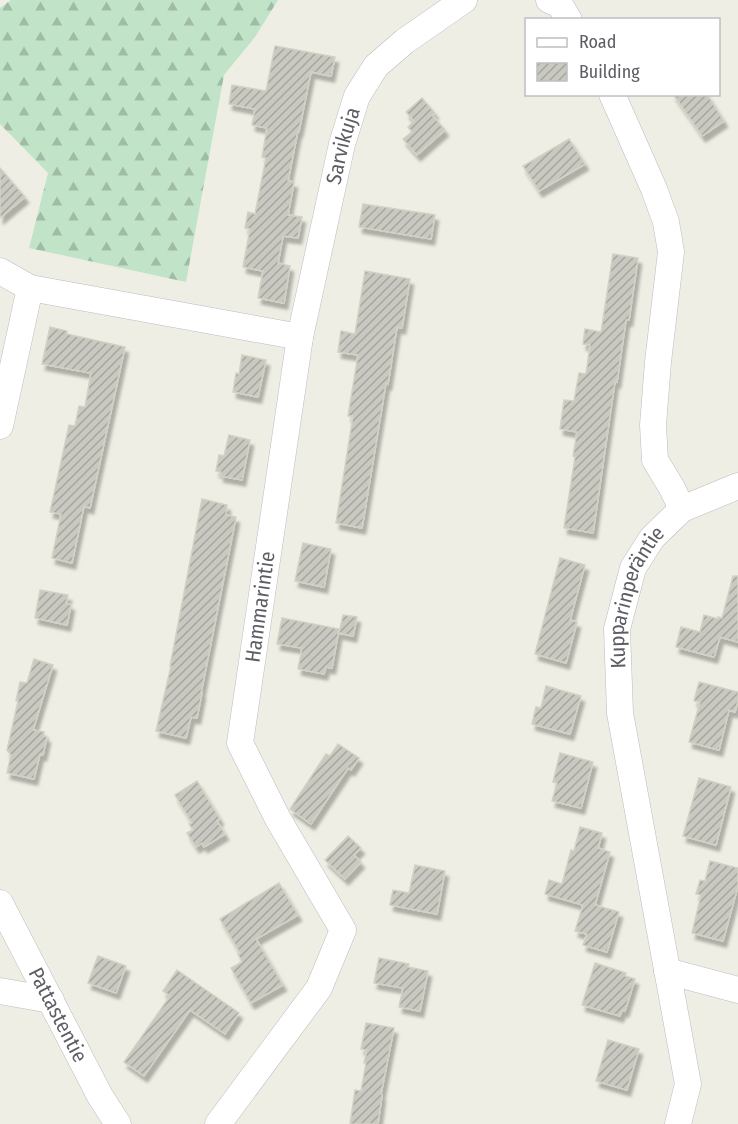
<svg xmlns="http://www.w3.org/2000/svg" width="738" height="1124" viewBox="0 0 738 1124" font-family="'Fira Sans Condensed',sans-serif">
<style>
.forest{fill:url(#forest-firs)}
.building{fill:url(#building-hatch);stroke:#d2d1c3;stroke-width:1.5;filter:url(#shadow)}
.lines{fill:none;stroke-linecap:round;stroke-linejoin:round}
.minor-casing{stroke:#bbbcc2;stroke-width:27}
.minor{stroke:#fff;stroke-width:26}
.labels{text-anchor:middle;dominant-baseline:central;stroke-width:4.5;stroke-linejoin:round;paint-order:stroke}
.street-label{font-size:21px;fill:#5c5e64;stroke:#fff}
</style>
<defs>
<pattern id="forest-firs" width="22" height="20" patternUnits="userSpaceOnUse" patternTransform="scale(1.5)"><rect width="22" height="20" fill="#c1e4c9"/><path d="M5 1l3.5 6h-7zM16 11l3.5 6h-7z" fill="#a0bca7"/></pattern>
<pattern id="building-hatch" width="6" height="6" patternUnits="userSpaceOnUse" patternTransform="scale(1.5)"><rect width="6" height="6" fill="#c9c8c1"/><path d="M-1 1l2-2M0 6l6-6M5 7l2-2" fill="none" stroke="#a6a6a0"/></pattern>
<filter id="shadow"><feDropShadow dx="3.5" dy="6" stdDeviation="1.5" flood-color="#0004"/></filter>
</defs>
<rect width="100%" height="100%" fill="#eeeee4"/>
<!-- forest -->
<path class="forest" d="M11 0H278L255 37 224 75 186 282 29 248 48 173 0 124V8Z"/>
<!-- building -->
<g class="building">
<path d="M275 46 335 57 331 76 311 72 299 131 298 130 288 181 294 182 288 215 302 217 298 238 283 236 278 263 290 266 284 303 258 298 263 271 243 267 250 229 245 228 248 212 255 214 266 158 262 157 267 128 252 125 255 109 229 104 232 85 266 91Z"/>
<path d="M673 94H707L724 121 702 136Z"/>
<path d="M422 98 435 113 432 115 445 130 417 155 403 139 412 132 408 127 414 121 406 112Z"/>
<path d="M569 139 585 164 539 191 523 166Z"/>
<path d="M0 168 25 197 0 218Z"/>
<path d="M363 204 435 215 431 239 359 227Z"/>
<path d="M613 254 638 258 629 320H626L617 382 615 381 593 533 564 528 575 457 573 456 577 432 560 429 564 400 574 401 579 373 586 374 590 345 583 344 585 329 601 332Z"/>
<path d="M365 271 410 279 402 328 397 327 388 384 386 383 362 528 336 523 353 416H348L358 355 338 352 341 331 355 334Z"/>
<path d="M50 327 67 331V334L125 347 90 508 84 506 72 563 52 558 61 514 50 512 69 425 75 426 79 406 85 407 91 373 42 364Z"/>
<path d="M242 355 266 360 258 397 233 392 236 373 239 374Z"/>
<path d="M229 435 250 440 242 480 220 476 221 472 216 471 219 455 224 456Z"/>
<path d="M202 499 227 505 226 515 236 517 201 693H202L197 718 191 717 186 738 156 731 171 666H170Z"/>
<path d="M303 543 331 549 324 587 295 581Z"/>
<path d="M560 558 585 565 570 620 577 622 566 663 535 654Z"/>
<path d="M733 576H738V642L720 637 714 657 676 647 681 627 700 632 704 615 718 619V617L722 618Z"/>
<path d="M40 590 68 595 66 603 71 605 67 625 35 618Z"/>
<path d="M343 615 357 617 353 636 339 633Z"/>
<path d="M282 618 339 629 332 668 326 667 324 674 298 669 302 648 277 644Z"/>
<path d="M34 659 53 665 33 730 44 732V736L47 737 43 755 40 754 34 779 7 773 11 755 7 750 18 701H16L20 682 27 683Z"/>
<path d="M699 682 738 692V701L735 712 729 710 719 750 689 742 700 702 694 701Z"/>
<path d="M546 686 581 696 570 734 532 724 536 707 541 708Z"/>
<path d="M338 744 359 758 351 770 348 768 311 824 290 809 326 754 330 756Z"/>
<path d="M560 753 593 762 581 808 552 801 557 783 553 782Z"/>
<path d="M699 778 731 787 716 845 683 836Z"/>
<path d="M197 781 220 819 217 821 225 834 204 847 202 843 196 847 187 833 193 830 189 824 192 823 175 795Z"/>
<path d="M580 827 602 833 598 848 610 852 595 905 619 912 607 952 583 945 587 934 575 931 583 905 545 894 549 880 562 884 571 850 574 851Z"/>
<path d="M348 836 361 848 354 855 361 862 345 879 325 860Z"/>
<path d="M710 861 738 868V886L723 941 692 933 701 895 696 894 700 880 705 881Z"/>
<path d="M415 865 445 871 437 914 390 905 393 890 409 893Z"/>
<path d="M279 883 298 915 256 939 283 985 251 1003 231 968 242 962 238 954 240 953 220 919Z"/>
<path d="M98 956 126 966 116 993 88 983Z"/>
<path d="M379 958 409 964 408 967 428 971 420 1011 399 1007 403 988 374 983Z"/>
<path d="M595 963 626 973 625 976 635 979 625 1011 622 1010 620 1016 582 1005Z"/>
<path d="M177 970 239 1013 225 1034 190 1010 144 1076 124 1062 170 996 163 991Z"/>
<path d="M366 1023 394 1028 381 1094 382 1095 378 1124H350L355 1090 361 1091 366 1063H364L367 1050 361 1049Z"/>
<path d="M608 1040 639 1049 627 1090 596 1081Z"/>
</g>
<g class="lines">
<!-- minor casing -->
<g class="minor-casing">
<g id="minor">
<path d="M549 0 560 5 569 20"/>
<path d="M612 94 654 189 666 222 671 252 658 362 653 425 655 460 672 488 682 509"/>
<path d="M0 271 30 288 300 337 240 743 278 819 343 930 319 988 218 1124"/>
<path id="s1" d="M300 337 342 144 357 96 376 66 405 41 464 0"/>
<path d="M0 426 30 288"/>
<path id="s2" d="M0 903 100 1096 118 1124"/>
<path d="M667 971 738 990"/>
<path d="M0 991 51 1000"/>
<path id="s3" d="M678 1124 688 1084 620 713 617 629 633 568 652 538 682 509 738 486"/>
</g>
</g>
<!-- minor -->
<use href="#minor" class="minor"/>
</g>
<g class="labels">
<!-- street labels -->
<g class="street-label">
<text stroke="none"><textPath href="#s1" startOffset="196">Sarvikuja</textPath></text>
<text stroke="none"><textPath href="#s3" startOffset="538">Kupparinperäntie</textPath></text>
<text transform="translate(260 607) rotate(-82)">Hammarintie</text>
<text stroke="none"><textPath href="#s2" startOffset="126">Pattastentie</textPath></text>
</g>
</g>
<!-- legend -->
<rect x="525" y="18" width="195" height="78" fill="#ffffff" stroke="#bebfc1" stroke-width="1.5"/>
<rect x="537" y="38" width="30" height="9" fill="#ffffff" stroke="#bebfc1" stroke-width="1.5"/>
<text x="579" y="48" font-size="18" fill="#5c5e64">Road</text>
<rect x="537" y="63" width="30" height="18" fill="url(#building-hatch)" stroke="#bebfc1" stroke-width="1.5"/>
<text x="579" y="78" font-size="18" fill="#5c5e64">Building</text>
</svg>
